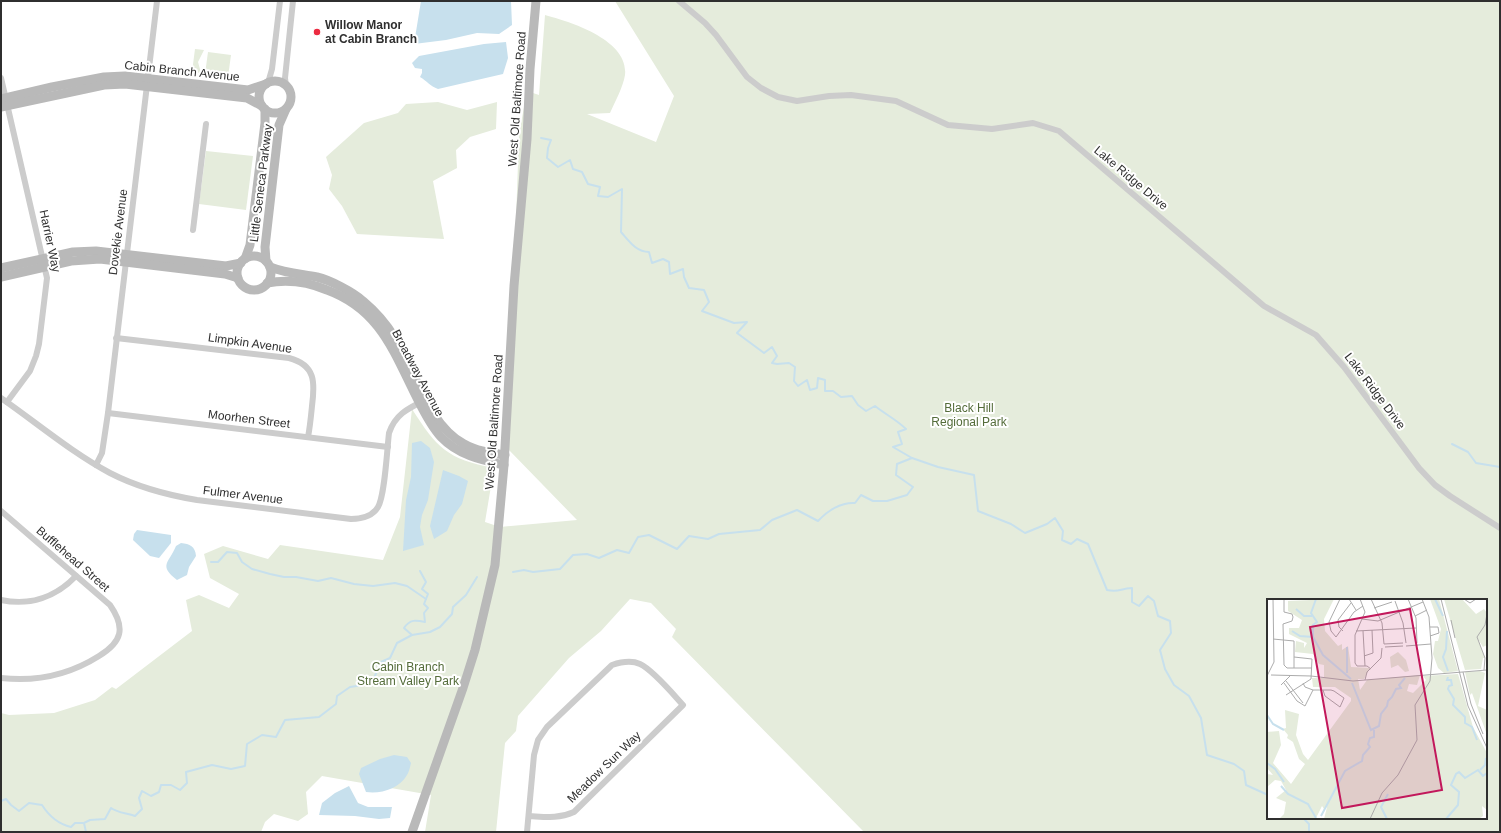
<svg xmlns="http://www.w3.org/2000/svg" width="1501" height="833" viewBox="0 0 1501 833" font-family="Helvetica,sans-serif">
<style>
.green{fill:#e5ecdc;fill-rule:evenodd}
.water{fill:#c7e0ed}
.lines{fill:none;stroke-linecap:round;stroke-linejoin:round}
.stream{stroke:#c7e0ed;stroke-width:2}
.street{stroke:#ccc;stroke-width:6}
.secondary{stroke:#b9b9b9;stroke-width:9}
.poi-dot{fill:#ec2b41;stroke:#fff;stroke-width:1.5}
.labels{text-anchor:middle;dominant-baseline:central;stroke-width:4;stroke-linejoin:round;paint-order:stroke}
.poi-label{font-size:12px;font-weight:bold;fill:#2f2f2f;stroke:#fff;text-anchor:start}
.street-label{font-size:12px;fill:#2f2f2f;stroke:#fff}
.park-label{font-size:12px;fill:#546c3a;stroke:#fff}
.inset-river{fill:none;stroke:#c7e0ed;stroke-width:2}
.inset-road{fill:none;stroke:#acacac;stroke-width:1}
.view{fill:#c2185b;fill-opacity:0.15;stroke:#c2185b;stroke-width:2}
.inset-edge{fill:none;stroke:#2f2f2f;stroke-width:2}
</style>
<rect width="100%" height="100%" fill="#fff"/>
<!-- green -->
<g class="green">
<path d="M615 1H1500V832H864L672 637 676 629 651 603 630 599 601 631 569 658 518 716 516 731 505 743 496 832H425L431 795 322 776 306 792 308 814 298 821 274 814 265 822 261 832H1V713L9 715 54 713 95 700 112 687 116 689 192 631 186 600 199 595 229 608 239 594 210 578 204 554 223 546 268 559 280 545 383 560 400 517 412 409C437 448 447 459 494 468L485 522 500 527 577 520 508 449 519 134 527 91 539 95 545 15C571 22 629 40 625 75 623 87 615 102 610 113L587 114 656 142 674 96ZM1268 600H1486V818H1268Z"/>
<path d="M195 49 204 50 198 62 201 73 192 72Z"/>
<path d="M208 52 231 55 228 77 205 74Z"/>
<path d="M438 102 467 110 497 102 496 129 470 137 456 150 457 168 433 181 444 239 357 234 342 206 329 189 332 175 326 157 364 123 398 113 406 104Z"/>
<path d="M206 151 253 156 246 210 199 204Z"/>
</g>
<!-- water -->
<g class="water">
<path d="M421 1H511L512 25 499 34 477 33 446 40 414 44Z"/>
<path d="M506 42 508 58 503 74 438 89C430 86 427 81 420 77L422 73V69L415 68 412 63 419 56 484 44Z"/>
<path d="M421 441 430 448 434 462 428 500 422 515 420 527 424 545 403 551 406 500 411 477 412 443Z"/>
<path d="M443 470 459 476 468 481 462 504 454 515 447 531 434 539 430 526Z"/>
<path d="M137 530 171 535V543L159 558 150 556 133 540 134 534Z"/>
<path d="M181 543C190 544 195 546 196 556L189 567 187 575 177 580C158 565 169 563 176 546Z"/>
<path d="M394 755 407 757 411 763C410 767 409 772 407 775 399 789 381 794 366 792L359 774 361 768 380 759Z"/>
<path d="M349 786 358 803 368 807H392L390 818 379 819 355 816 319 815 322 803 335 793Z"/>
</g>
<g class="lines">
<!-- stream -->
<g class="stream">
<path d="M541 138 551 140 548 148 547 158 558 167 570 160 573 169 582 172 588 184 600 187 598 196 608 197 622 189 621 232C629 241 636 252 649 252L652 263 663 259 669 262 670 274 683 269 684 277 689 288 704 290 709 302 702 311 734 323 747 322 737 333 764 353 772 347 777 356 772 363 777 364 789 363 795 367 794 381 798 386 807 380 810 390 817 388 818 378 825 380V391H833L841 397 852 396 858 405 866 411 875 406C885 414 897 420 906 429L898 432 902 444 893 447 912 458 938 467 974 475 978 511 1011 524 1025 533 1047 524 1055 518 1063 531 1062 540 1071 544 1077 539 1088 544 1107 590C1120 593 1120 588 1132 588V602L1139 606 1148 596 1154 601 1158 616 1170 621 1171 633 1160 650 1165 669 1174 685 1189 696 1201 718 1207 755 1234 764 1244 771 1246 785 1268 795"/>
<path d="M1452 444 1468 452 1476 463 1500 467"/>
<path d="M211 562H218L227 552 237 553 242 562 252 569 270 574 284 577H296L318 581 331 578 354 584 373 586 395 583 407 586 426 599"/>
<path d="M513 572 524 570 533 572 560 569 573 555 587 554 599 558 617 550 629 553 638 537 649 535 677 549 689 536 708 539 719 534 760 530 772 520 797 510 818 521C827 511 841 502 855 503L861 495 873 501H887L907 495 913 487 896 475 897 464 912 458"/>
<path d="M412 635 404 628C410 619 416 620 425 622L424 613 428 608 424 604 428 594 422 589 426 582 420 571"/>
<path d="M374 678 377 684"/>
<path d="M1 801 6 799 11 805 19 811 29 803 42 805C49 816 58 824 71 827L75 823H83"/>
<path d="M1303 818 1309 824V832"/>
<path d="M86 832 84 823 90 820 105 819 111 808C118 813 127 813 135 816L142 809 139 798 142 791 151 796 159 792 161 785H171L180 790 187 783 186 772 212 765 231 769 245 766 247 744 262 735 276 737 285 720 319 717 336 704 337 696 350 687 363 685 374 678 381 662 390 658 397 643 412 635 430 632 440 627 452 614 453 607 466 595 477 577"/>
</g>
<!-- street -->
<g class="street">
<path d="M679 1 705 23 716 35 747 77 761 88 778 97 797 101 829 96 851 95 896 101 948 125 992 129 1033 123 1059 131 1264 306 1316 335 1344 367 1419 468 1435 485 1450 496 1500 528"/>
<path d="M1 78 47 278 39 344 36 356 30 371 7 402"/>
<path d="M268 83 272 69 280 1"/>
<path d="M286 86 285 78 293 1"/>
<path d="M193 230 206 124"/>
<path d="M116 338 289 358C316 365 315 383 312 406 311 416 310 427 308 437"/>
<path d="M1 398C37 423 71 452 110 473 137 487 167 495 197 500L351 519C361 519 372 517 378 507 385 495 387 449 389 433 395 415 407 409 423 401"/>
<path d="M108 413 388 447"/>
<path d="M96 465 102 453 108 413 157 1"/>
<path d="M1 511 110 605C126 628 122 642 99 656 69 675 36 682 1 678"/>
<path d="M1 600C30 606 56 597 76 576"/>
<path d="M527 832 534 755 538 740 547 727 612 665C621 662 631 660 640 664 653 670 673 694 683 705L574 812C558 819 546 817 530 816"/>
</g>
<!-- secondary -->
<g class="secondary">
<circle cx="275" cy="97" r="16"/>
<path d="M1 99 52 87 104 77 125 76 248 90 266 84"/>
<path d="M1 107 104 85 125 84 247 98 262 106"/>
<circle cx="254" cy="273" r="17"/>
<path d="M245 259 250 245 265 123V109"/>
<path d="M266 261 265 247 279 125 286 109"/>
<path d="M270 267C285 273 301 274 317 277 330 280 353 292 363 301 375 311 387 325 395 338 399 344 402 351 405 357 420 387 433 427 464 444 476 451 491 453 505 455"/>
<path d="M1 268 73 252 96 251 226 266 241 263"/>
<path d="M1 277 71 261 100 259 225 274 238 278"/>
<path d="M267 283C288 279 308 282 327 290 379 309 393 350 416 396 423 410 430 425 441 437 458 455 481 460 504 465"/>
<path d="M412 832 463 688 475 650 495 565 504 465 514 286 527 139 530 69 536 1"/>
</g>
</g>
<!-- markers -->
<circle class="poi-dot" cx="317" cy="32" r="4"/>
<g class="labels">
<!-- poi labels -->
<g class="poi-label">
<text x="325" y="25">Willow Manor<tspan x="325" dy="14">at Cabin Branch</tspan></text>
</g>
<!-- street labels -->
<g class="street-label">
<text transform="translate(182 71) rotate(6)">Cabin Branch Avenue</text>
<text transform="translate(517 99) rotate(-86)">West Old Baltimore Road</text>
<text transform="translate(1131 178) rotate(40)">Lake Ridge Drive</text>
<text transform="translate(261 183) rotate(-83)">Little Seneca Parkway</text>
<text transform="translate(118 232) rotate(-83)">Dovekie Avenue</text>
<text transform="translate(50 241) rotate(78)">Harrier Way</text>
<text transform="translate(250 343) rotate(8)">Limpkin Avenue</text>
<text transform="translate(418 373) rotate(62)">Broadway Avenue</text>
<text transform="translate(1375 391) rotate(53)">Lake Ridge Drive</text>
<text transform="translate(249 419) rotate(7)">Moorhen Street</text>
<text transform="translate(494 422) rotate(-86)">West Old Baltimore Road</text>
<text transform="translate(243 495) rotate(7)">Fulmer Avenue</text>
<text transform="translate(73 559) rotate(41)">Bufflehead Street</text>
<text transform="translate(604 767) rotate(-44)">Meadow Sun Way</text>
</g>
<!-- park labels -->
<g class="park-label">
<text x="969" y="408">Black Hill<tspan x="969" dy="14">Regional Park</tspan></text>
<text x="408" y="667">Cabin Branch<tspan x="408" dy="14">Stream Valley Park</tspan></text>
</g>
</g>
<!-- overview -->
<g transform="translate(1267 599)">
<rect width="220" height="220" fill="#fff"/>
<path d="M67 0 57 20 58 32 71 47 75 45V51L81 47 84 68 103 69 97 80H91L93 91 100 81 153 76 150 86 142 85 140 92 146 94 159 81 156 77 191 75 206 128 220 154V211L215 207 216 217 212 220H57L60 208 57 210 55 207 49 219 12 220 17 215 19 203 9 199 19 191 14 182 8 181 0 188V175L6 176 0 169V133L12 132 14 146 6 164 24 185 38 165 32 160 26 143 20 139 21 136 16 130 19 129 18 111 32 115 29 136 36 155 41 161 84 102V99L68 88H46L45 79H57V66L52 65 46 55 28 53 29 42 37 44V49L40 44 22 35V29H32L35 21 21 12V2ZM163 0H172L191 72 177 74 171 69 166 55 168 42H171L174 30ZM177 0H195L209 15 217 10 220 14V46L216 48 211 40 218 59H216L214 70 198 71ZM131 53 139 61 142 72 138 73 131 66 124 69 123 58ZM213 72 218 74 211 107 220 111V136L205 94 203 96 198 73Z" fill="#e5ecdc"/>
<path class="inset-river" d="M168 0 176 17M29 10 37 17H45M25 32 33 37 46 38 56 56 84 80M180 32 179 50 176 58 181 72M46 38V26L50 23 44 14 49 0M80 48V74M181 78 180 81H184L185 86 182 87 181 90 187 100 186 106 198 118V124L205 128 210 141M85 84 104 131 112 127 114 115 120 107 121 102 125 98 129 90 134 89 132 86 138 79M0 116 6 125 17 131M0 164 8 170 17 183M213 171 218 166 219 159M14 187 21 195 41 205 49 219M54 217 78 172 95 162 96 156 103 148 101 145 103 139 107 138V131M120 220 114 208 121 195M179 220 191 206 192 193 184 186 189 175 192 173 198 179 211 171 216 177 220 174"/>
<path class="inset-road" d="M17 0V13L25 15 26 18 25 22 16 25 17 66 20 69H45M73 0 62 23 64 32 69 38 87 13 96 7M82 0 89 11M93 0 98 13 88 36V64L90 67H100L104 70M104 0 115 24 117 45M141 0 149 19 150 44M174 0 201 107 220 149M197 0 203 4 209 0M128 2 136 24 139 44M107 9 125 3M148 17 160 11M95 20 111 22 156 3M184 21 188 39M163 28H171L172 34 163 37M76 32 72 28 71 21 84 4M89 32 149 29M96 32 98 67M6 40 27 42V69M117 45 136 44M139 47 164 45M118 48 136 47M97 57 106 54 105 31M217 71 218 59 210 38 218 26 220 15M196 73 204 105 216 135M4 76 44 77 86 82 220 71M0 77 7 63 6 0M98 81 100 73 114 59 115 49M19 82 36 104M17 84 30 102 38 107M36 84 38 88 46 91H64L67 92 77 99 73 108 58 97 56 91M14 86 24 76M19 96 44 80 45 60 27 58M38 107 46 91M103 220 115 194 131 176 150 141 148 106 163 82 165 59 162 18 155 0"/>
<path class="view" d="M143 10 175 191 75 209 43 28Z"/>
<rect width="220" height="220" class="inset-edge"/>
</g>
<!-- border -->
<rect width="1501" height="833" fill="none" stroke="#2f2f2f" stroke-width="4"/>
</svg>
